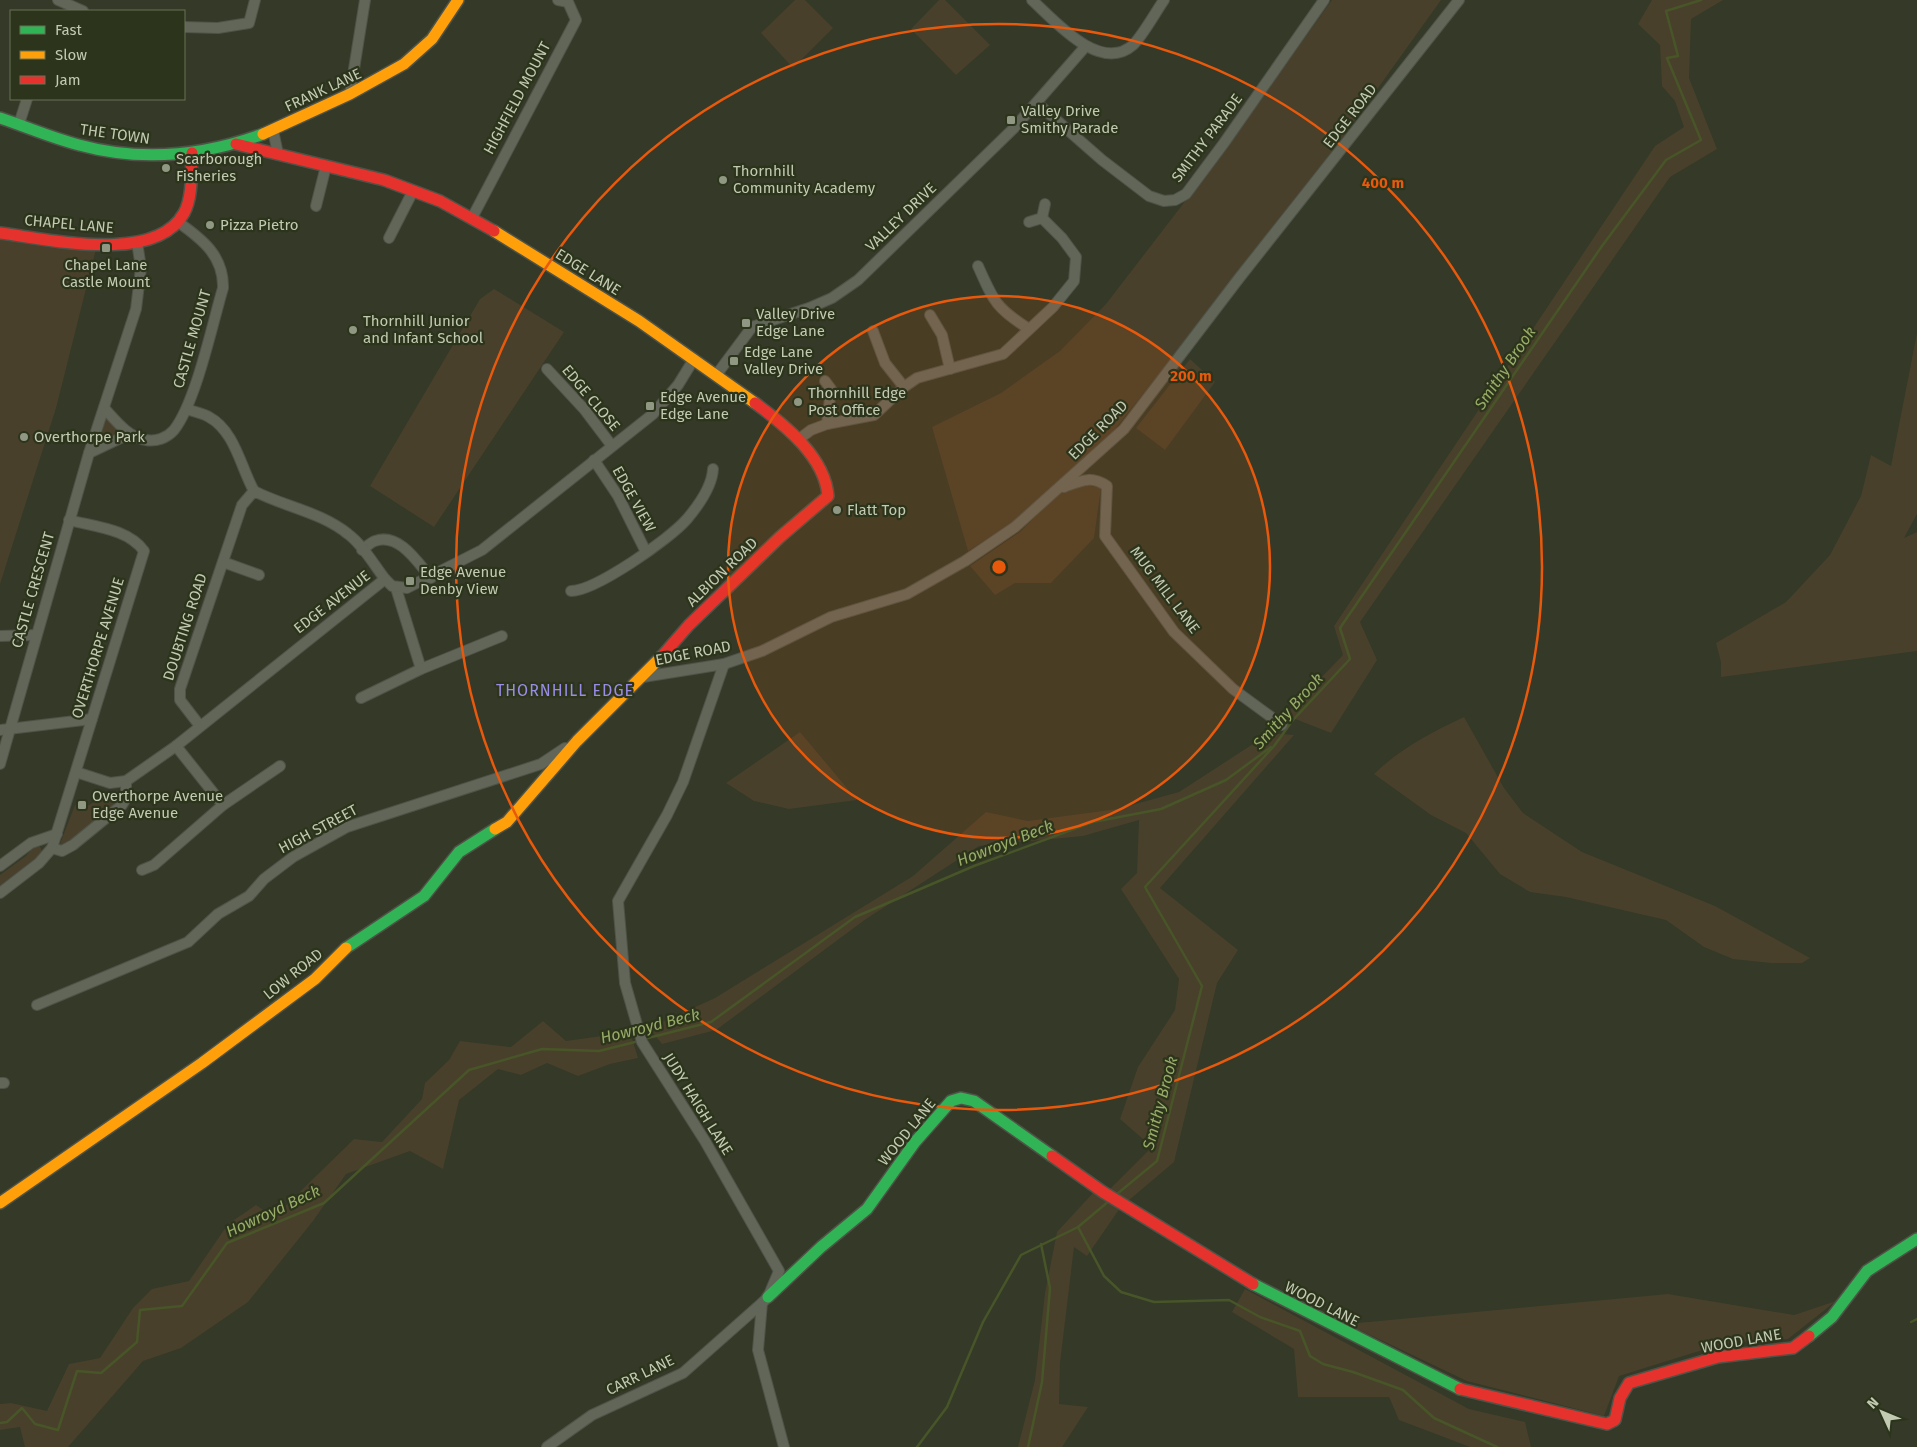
<svg xmlns="http://www.w3.org/2000/svg" width="1917" height="1447" viewBox="0 0 1917 1447" font-family="'Fira Sans',sans-serif">
<style>
.green{fill:#48402b}
.lines{fill:none;stroke-linecap:round;stroke-linejoin:round}
.stream{stroke:#485528;stroke-width:2.5}
.street-casing{stroke:#4f5347;stroke-width:12}
.fast-casing{stroke:#4f5347;stroke-width:14}
.slow-casing{stroke:#4f5347;stroke-width:14}
.jam-casing{stroke:#4f5347;stroke-width:14}
.street{stroke:#626659;stroke-width:10}
.fast{stroke:#30b455;stroke-width:11}
.slow{stroke:#ff9f0a;stroke-width:11}
.jam{stroke:#e5322d;stroke-width:11}
.ring{fill:none;stroke:#e8590c;stroke-width:2.5}
.poi-dot{fill:#909782;stroke:#2c341b;stroke-width:2}
.labels{text-anchor:middle;dominant-baseline:central;stroke-width:4.5;stroke-linejoin:round;paint-order:stroke}
.street-label{font-size:15px;fill:#c2cab2;stroke:#2c341b}
.poi-label{font-size:15px;fill:#c2cab2;stroke:#2c341b;text-anchor:start}
.water-label{font-size:16px;font-style:italic;fill:#98ac68;stroke:#2c341b}
.neighbourhood-label{font-size:16px;letter-spacing:1px;fill:#9a8ce7;stroke:#2c341b}
.centre{fill:#e8590c;stroke:#2c341b;stroke-width:2.5}
.ring-label{font-size:15px;text-anchor:middle;font-weight:bold;fill:#e8590c;stroke:#2c341b;stroke-width:4.5;stroke-linejoin:round;paint-order:stroke}
</style>
<rect width="100%" height="100%" fill="#343928"/>
<!-- green -->
<g class="green">
<path d="M795 0H805L833 28 793 68 761 33Z"/>
<path d="M939 0H945L990 45 956 75 911 29Z"/>
<path d="M1332 0H1441L1310 183 1112 433 1012 523 968 551 932 427 1001 393 1060 351 1106 304 1226 148Z"/>
<path d="M1652 0H1723L1691 19 1689 78 1717 149 1670 177 1360 622 1377 660 1331 733 1285 715 1343 655 1334 626 1655 146 1684 127 1675 101 1662 86 1660 45 1638 24Z"/>
<path d="M0 233 97 245 56 408 0 584Z"/>
<path d="M494 289 564 332 434 527 370 486 480 299Z"/>
<path d="M1917 333V514L1904 538 1917 532V651L1721 677V662L1716 643 1786 602 1830 555 1861 496 1871 455 1891 466Z"/>
<path d="M1190 359 1215 382 1165 450 1136 428Z"/>
<path d="M104 409 129 434 89 453Z"/>
<path d="M1086 485 1101 488 1094 538 1051 583H1015L995 595 970 566 1020 532 1059 493Z"/>
<path d="M1464 717 1504 788 1523 813 1582 852 1715 906 1810 958 1802 963H1771L1733 959 1704 947 1666 920 1566 897 1530 892 1500 874 1466 833 1431 815 1374 774C1401 748 1430 733 1464 717Z"/>
<path d="M800 732 857 800 789 809 754 801 726 783Z"/>
<path d="M1270 733 1294 735 1160 888 1238 950 1217 983 1174 1162 1128 1201 1110 1189 1152 1147 1120 1119 1138 1067 1175 1010 1179 979 1121 889 1137 873 1139 820 1083 836 979 846 866 919 716 1030 662 1044 649 1028 715 998 913 876 986 812 1028 821 1117 809 1179 792Z"/>
<path d="M115 791 121 792 119 800 67 844 63 846 60 844 75 805 86 810 87 806Z"/>
<path d="M33 847H40L43 853 0 887V875L26 856Z"/>
<path d="M543 1021 566 1041 630 1032 638 1058 610 1064 578 1076 547 1063 521 1075 498 1069 459 1100 443 1169 410 1151 346 1174 313 1221 248 1302 181 1348 143 1361 68 1447H25L20 1427 0 1430V1404L11 1403 47 1411 69 1364 100 1358 133 1308 152 1289 189 1281 228 1224 256 1205 274 1217 354 1139 382 1142 422 1099 425 1083 449 1060 460 1041 511 1047Z"/>
<path d="M1093 1193 1120 1208 1087 1256 1074 1247 1060 1363 1059 1404 1088 1407 1062 1447H1018L1035 1380 1045 1293 1057 1232Z"/>
<path d="M1245 1289 1469 1409 1525 1422 1531 1447H1470L1399 1420 1389 1397H1298L1294 1349 1232 1312Z"/>
<path d="M1668 1294 1794 1315 1836 1301 1788 1339 1725 1343 1619 1376 1604 1416 1467 1381 1347 1324Z"/>
</g>
<g class="lines">
<!-- stream -->
<g class="stream">
<path d="M644 1039 711 1022 855 917 974 866 1093 822 1161 809 1226 780 1271 747"/>
<path d="M1117 1194 1157 1161 1202 986 1145 887 1274 746 1293 720 1350 659 1340 628 1602 246 1666 160 1701 140 1667 58 1678 56 1666 11 1701 0"/>
<path d="M1078 1227 1104 1276 1121 1292 1154 1302 1229 1300 1260 1317 1300 1331 1310 1356 1323 1364 1353 1372 1403 1390 1434 1418 1497 1447"/>
<path d="M1911 1322 1917 1319"/>
<path d="M0 1423 7 1422 22 1408 35 1424 58 1430 77 1371 101 1373 137 1342 140 1310 182 1306 227 1243 324 1203 469 1070 542 1049 599 1051 639 1041"/>
<path d="M917 1447 947 1407 983 1322 1021 1255 1078 1227 1109 1201"/>
<path d="M1028 1447 1042 1382 1050 1288 1041 1244"/>
</g>
<!-- street casing -->
<g class="street-casing">
<g id="street">
<path d="M58 0 83 11"/>
<path d="M1032 0C1054 20 1100 74 1133 45 1143 35 1155 13 1164 0"/>
<path d="M184 27 218 28 249 23 255 0"/>
<path d="M350 94 365 0"/>
<path d="M1037 103 1102 160 1149 196 1164 201 1175 200 1186 194 1224 143 1324 0"/>
<path d="M19 124 27 99"/>
<path d="M273 130 278 154"/>
<path d="M316 206 326 166"/>
<path d="M472 218 576 20 568 2 558 0"/>
<path d="M1029 222 1042 218"/>
<path d="M389 238 413 191"/>
<path d="M978 266C994 302 996 308 1029 329"/>
<path d="M930 315 942 335 950 369"/>
<path d="M873 331 885 363 904 387"/>
<path d="M547 369 584 409 612 446"/>
<path d="M717 374 752 327 809 308 832 298 858 280 1014 128 1085 47"/>
<path d="M825 381 831 389 827 424"/>
<path d="M104 408C116 421 128 437 146 440 156 442 167 438 174 430 196 402 212 325 223 288 224 256 202 239 178 222"/>
<path d="M187 409C194 412 203 413 209 417 235 431 241 468 254 491"/>
<path d="M799 439 811 430 827 424 874 415 904 387 917 378 1003 354 1053 307 1074 281 1076 257 1062 238 1042 218 1045 204"/>
<path d="M89 453 129 434"/>
<path d="M594 460 618 496 646 552"/>
<path d="M1064 487C1081 481 1090 475 1107 486L1105 536 1174 632 1233 689 1282 725"/>
<path d="M362 550C366 547 371 542 375 541 399 532 418 563 431 578"/>
<path d="M223 562 259 575"/>
<path d="M396 588 421 669"/>
<path d="M571 591C595 591 670 539 687 519 698 506 712 487 713 469"/>
<path d="M0 636 36 635"/>
<path d="M724 664 683 782 667 815 618 901 625 983 642 1042 705 1141 779 1271 768 1297 762 1303 758 1350 784 1447"/>
<path d="M643 677 724 664 762 651 831 617 907 594 965 561 1015 527 1124 429 1240 277 1459 0"/>
<path d="M361 698 421 669 502 636"/>
<path d="M200 726 180 700V689L242 505 254 491C285 507 321 512 348 534 363 545 374 565 385 579"/>
<path d="M0 730 92 719"/>
<path d="M0 764 89 453 136 309 141 268 137 242"/>
<path d="M76 772 110 783 126 781 176 746 385 579 392 586 407 588 482 550 653 414 678 385 694 359"/>
<path d="M223 805 280 766"/>
<path d="M52 848 62 851 73 845 122 805 126 798V781"/>
<path d="M0 866 31 843 57 834"/>
<path d="M142 870 154 865 223 805 176 746"/>
<path d="M0 893 39 863 52 848 144 551C128 529 96 527 69 520"/>
<path d="M37 1005 188 942 218 914 249 896 264 879 293 857 347 827 541 764 565 748"/>
<path d="M0 1083H4"/>
<path d="M547 1447 592 1415 683 1373 762 1303"/>
</g>
</g>
<!-- fast casing -->
<g class="fast-casing">
<g id="fast">
<path d="M0 118C27 127 52 138 79 145 141 162 203 156 263 134"/>
<path d="M346 948 424 896 459 852 495 829"/>
<path d="M1253 1284 1460 1389"/>
<path d="M768 1297 821 1247 867 1209 915 1142 951 1101 961 1098 974 1101 1052 1156"/>
<path d="M1809 1336 1832 1317 1867 1271 1917 1239"/>
</g>
</g>
<!-- slow casing -->
<g class="slow-casing">
<g id="slow">
<path d="M263 134 350 94 404 64 432 39 458 0"/>
<path d="M494 231 639 321 755 403"/>
<path d="M495 829 507 822 577 741 662 656"/>
<path d="M0 1203 202 1063 315 979 346 948"/>
</g>
</g>
<!-- jam casing -->
<g class="jam-casing">
<g id="jam">
<path d="M236 144 384 180 440 201 494 231"/>
<path d="M0 233C48 239 155 265 184 213 193 197 191 171 192 153"/>
<path d="M662 656 689 625 780 537 828 496C825 457 785 425 755 403"/>
<path d="M1052 1156 1103 1192 1253 1284"/>
<path d="M1460 1389 1607 1424 1615 1420 1620 1398 1629 1383 1718 1357 1793 1348 1809 1336"/>
</g>
</g>
<!-- street -->
<use href="#street" class="street"/>
<!-- fast -->
<use href="#fast" class="fast"/>
<!-- slow -->
<use href="#slow" class="slow"/>
<!-- jam -->
<use href="#jam" class="jam"/>
</g>
<!-- distance rings -->
<circle cx="999" cy="567" r="271" fill="#e8590c" fill-opacity=".12"/>
<g class="ring">
<circle cx="999" cy="567" r="271"/>
<circle cx="999" cy="567" r="543"/>
</g>
<!-- markers -->
<g class="poi-dot">
<rect x="1006" y="115" width="10" height="10" rx="2.5"/>
<circle cx="166" cy="168" r="5"/>
<circle cx="723" cy="180" r="5"/>
<circle cx="210" cy="225" r="5"/>
<rect x="101" y="243" width="10" height="10" rx="2.5"/>
<rect x="741" y="318" width="10" height="10" rx="2.5"/>
<circle cx="353" cy="330" r="5"/>
<rect x="729" y="356" width="10" height="10" rx="2.5"/>
<circle cx="798" cy="402" r="5"/>
<rect x="645" y="401" width="10" height="10" rx="2.5"/>
<circle cx="24" cy="437" r="5"/>
<circle cx="837" cy="510" r="5"/>
<rect x="405" y="576" width="10" height="10" rx="2.5"/>
<rect x="77" y="800" width="10" height="10" rx="2.5"/>
</g>
<g class="labels">
<!-- street labels -->
<g class="street-label">
<text transform="translate(323 90) rotate(-25)">FRANK LANE</text>
<text transform="translate(517 98) rotate(-62)">HIGHFIELD MOUNT</text>
<text transform="translate(1350 116) rotate(-52)">EDGE ROAD</text>
<text transform="translate(115 134) rotate(8)">THE TOWN</text>
<text transform="translate(1207 138) rotate(-53)">SMITHY PARADE</text>
<text transform="translate(901 217) rotate(-44)">VALLEY DRIVE</text>
<text transform="translate(69 224) rotate(5)">CHAPEL LANE</text>
<text transform="translate(588 272) rotate(32)">EDGE LANE</text>
<text transform="translate(192 339) rotate(-74)">CASTLE MOUNT</text>
<text transform="translate(591 398) rotate(50)">EDGE CLOSE</text>
<text transform="translate(1098 430) rotate(-45)">EDGE ROAD</text>
<text transform="translate(634 499) rotate(61)">EDGE VIEW</text>
<text transform="translate(722 572) rotate(-44)">ALBION ROAD</text>
<text transform="translate(33 590) rotate(-74)">CASTLE CRESCENT</text>
<text transform="translate(1165 590) rotate(53)">MUG MILL LANE</text>
<text transform="translate(332 602) rotate(-38)">EDGE AVENUE</text>
<text transform="translate(185 627) rotate(-72)">DOUBTING ROAD</text>
<text transform="translate(98 648) rotate(-73)">OVERTHORPE AVENUE</text>
<text transform="translate(693 653) rotate(-11)">EDGE ROAD</text>
<text transform="translate(318 829) rotate(-28)">HIGH STREET</text>
<text transform="translate(293 974) rotate(-39)">LOW ROAD</text>
<text transform="translate(698 1104) rotate(58)">JUDY HAIGH LANE</text>
<text transform="translate(907 1132) rotate(-51)">WOOD LANE</text>
<text transform="translate(1322 1304) rotate(27)">WOOD LANE</text>
<text transform="translate(1741 1341) rotate(-10)">WOOD LANE</text>
<text transform="translate(640 1375) rotate(-26)">CARR LANE</text>
</g>
<!-- poi labels -->
<g class="poi-label">
<text x="1021" y="111">Valley Drive<tspan x="1021" dy="17">Smithy Parade</tspan></text>
<text x="176" y="159">Scarborough<tspan x="176" dy="17">Fisheries</tspan></text>
<text x="733" y="171">Thornhill<tspan x="733" dy="17">Community Academy</tspan></text>
<text x="220" y="225">Pizza Pietro</text>
<text x="106" y="265" text-anchor="middle">Chapel Lane<tspan x="106" dy="17">Castle Mount</tspan></text>
<text x="756" y="314">Valley Drive<tspan x="756" dy="17">Edge Lane</tspan></text>
<text x="363" y="321">Thornhill Junior<tspan x="363" dy="17">and Infant School</tspan></text>
<text x="744" y="352">Edge Lane<tspan x="744" dy="17">Valley Drive</tspan></text>
<text x="808" y="393">Thornhill Edge<tspan x="808" dy="17">Post Office</tspan></text>
<text x="660" y="397">Edge Avenue<tspan x="660" dy="17">Edge Lane</tspan></text>
<text x="34" y="437">Overthorpe Park</text>
<text x="847" y="510">Flatt Top</text>
<text x="420" y="572">Edge Avenue<tspan x="420" dy="17">Denby View</tspan></text>
<text x="92" y="796">Overthorpe Avenue<tspan x="92" dy="17">Edge Avenue</tspan></text>
</g>
<!-- water labels -->
<g class="water-label">
<text transform="translate(1505 368) rotate(-56)">Smithy Brook</text>
<text transform="translate(1288 711) rotate(-48)">Smithy Brook</text>
<text transform="translate(1005 843) rotate(-21)">Howroyd Beck</text>
<text transform="translate(650 1026) rotate(-14)">Howroyd Beck</text>
<text transform="translate(1160 1103) rotate(-75)">Smithy Brook</text>
<text transform="translate(273 1211) rotate(-25)">Howroyd Beck</text>
</g>
<!-- neighbourhood labels -->
<g class="neighbourhood-label">
<text x="565" y="690">THORNHILL EDGE</text>
</g>
</g>
<circle cx="999" cy="567" r="8" class="centre"/>
<g class="ring-label">
<text x="1383" y="188">400 m</text>
<text x="1191" y="381">200 m</text>
</g>
<!-- legend -->
<rect x="10" y="10" width="175" height="90" fill="#2c341b" stroke="#687057"/>
<rect x="20" y="26" width="25" height="8" fill="#30b455" stroke="#687057"/>
<text x="55" y="35" font-size="15" fill="#c2cab2">Fast</text>
<rect x="20" y="51" width="25" height="8" fill="#ff9f0a" stroke="#687057"/>
<text x="55" y="60" font-size="15" fill="#c2cab2">Slow</text>
<rect x="20" y="76" width="25" height="8" fill="#e5322d" stroke="#687057"/>
<text x="55" y="85" font-size="15" fill="#c2cab2">Jam</text>
<!-- north arrow -->
<g transform="translate(1882 1412) rotate(314)" stroke="#2c341b" stroke-width="4" paint-order="stroke">
<path d="M0-4L9 19L0 12L-9 19Z" fill="#c2cab2"/>
<text y="-8" font-size="14" font-weight="bold" text-anchor="middle" fill="#c2cab2">N</text>
</g>
</svg>
